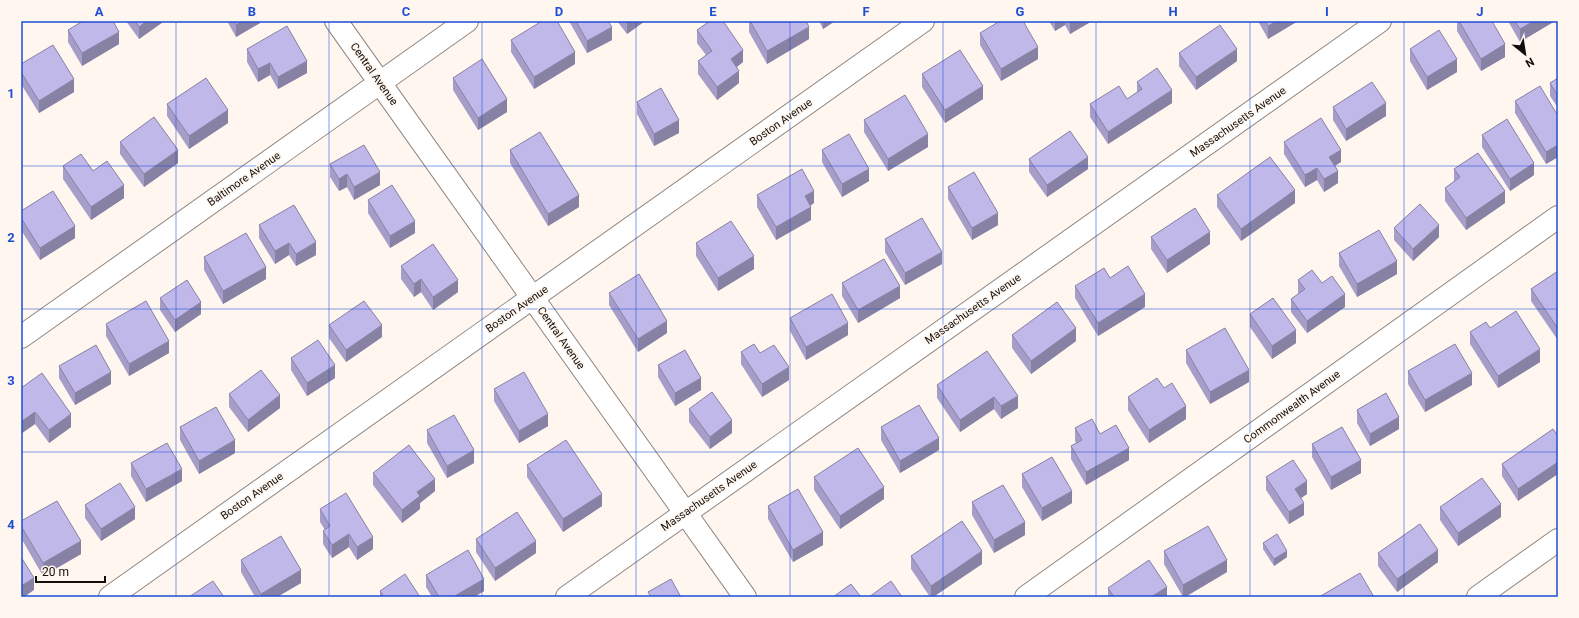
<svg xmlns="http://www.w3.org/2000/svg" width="1579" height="618" viewBox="0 0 1579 618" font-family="Roboto,sans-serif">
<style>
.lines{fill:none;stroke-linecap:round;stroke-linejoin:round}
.street-casing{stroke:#908782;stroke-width:24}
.street{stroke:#fff;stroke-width:22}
.wall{fill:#a69ec9}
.shaded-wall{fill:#8781a4}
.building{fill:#c1b8ea;stroke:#8781a4}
.grid{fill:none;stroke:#1d4ed8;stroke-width:1;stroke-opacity:0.55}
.labels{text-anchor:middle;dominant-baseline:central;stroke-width:3.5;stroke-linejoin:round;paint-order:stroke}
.street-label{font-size:11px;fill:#100d0b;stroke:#fff6ef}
.neatline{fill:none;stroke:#1d4ed8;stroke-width:1.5}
.grid-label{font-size:13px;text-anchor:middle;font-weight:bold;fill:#1d4ed8}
</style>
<rect width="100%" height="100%" fill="#fff6ef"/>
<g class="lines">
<!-- street casing -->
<g class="street-casing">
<g id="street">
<path d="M336 21 745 597"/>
<path d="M21 337 467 21"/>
<path d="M110 597 923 21"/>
<path d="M567 597 1380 21"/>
<path d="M1026 597 1558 217"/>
<path d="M1478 597 1558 540"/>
</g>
</g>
<!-- street -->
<use href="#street" class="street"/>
</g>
<!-- wall -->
<g class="wall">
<path d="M126 21H163V22L139 39Z"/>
<path d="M227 21H260V23L236 37Z"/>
<path d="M569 21H608L612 40 587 53Z"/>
<path d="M617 21H645L627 34Z"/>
<path d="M749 21H806L809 39 767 64 749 32Z"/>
<path d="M819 21H835L823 29Z"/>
<path d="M1049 21H1092L1070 34 1065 25 1055 31Z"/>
<path d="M1258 21H1298L1268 39Z"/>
<path d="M1457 21H1492L1505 57 1481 71 1457 31Z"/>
<path d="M1508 21H1555L1520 42Z"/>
<path d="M68 30 119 44 82 66 68 42Z"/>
<path d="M697 30 743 62 737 67 739 83 717 100 698 74V61L706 55 697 43Z"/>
<path d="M980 33 1038 59 1001 81 980 45Z"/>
<path d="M511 40 575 64 534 89 511 52Z"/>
<path d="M247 49 307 73 278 89 270 75 258 82 247 62Z"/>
<path d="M1410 49 1457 72 1427 90 1410 61Z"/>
<path d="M1179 53 1237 61 1196 90 1179 66Z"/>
<path d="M21 64 74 92 39 113 21 84Z"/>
<path d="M922 74 983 99 945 123 922 87Z"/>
<path d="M453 78 507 112 478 130 453 90Z"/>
<path d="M1558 78V108L1550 96V83Z"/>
<path d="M1137 82 1172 103 1108 144 1090 117V104L1127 99 1137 92Z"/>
<path d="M1515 101 1558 116V157L1546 164 1515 113Z"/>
<path d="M637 102 679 133 654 146 637 114Z"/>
<path d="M167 104 228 123 189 149 167 116Z"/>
<path d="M1333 107 1386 116 1346 141 1333 120Z"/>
<path d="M864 120 928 147 888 171 864 132Z"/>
<path d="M1482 135 1534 175 1510 191 1482 147Z"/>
<path d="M120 142 178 163 144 187 120 154Z"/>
<path d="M1284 142 1341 162 1335 166 1338 183 1324 192 1317 180 1305 187 1284 154Z"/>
<path d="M510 150 579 207 548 226 510 163Z"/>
<path d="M822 150 869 181 842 197 822 162Z"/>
<path d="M1029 159 1088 169 1047 197 1029 172Z"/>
<path d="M330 164 380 185 354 200 347 187 339 191 330 177Z"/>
<path d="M63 166 93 171 124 198 91 220 63 179Z"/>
<path d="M1454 169 1505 203 1466 230 1445 201V188L1454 182Z"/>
<path d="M948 187 998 225 972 240 948 199Z"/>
<path d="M757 195 814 203 810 206 811 220 776 240 757 207Z"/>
<path d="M1217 195 1295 203 1241 241 1217 207Z"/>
<path d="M368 200 415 233 390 248 368 213Z"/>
<path d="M21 211 75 238 40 260 21 230Z"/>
<path d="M259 225 316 255 296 266 289 255 275 264 259 238Z"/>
<path d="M1394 228 1439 237 1413 261 1394 240Z"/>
<path d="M1151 237 1210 244 1167 273 1151 249Z"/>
<path d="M885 239 942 264 905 285 885 252Z"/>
<path d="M696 243 754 269 718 291 696 256Z"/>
<path d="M1339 253 1397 274 1357 297 1339 266Z"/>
<path d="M204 257 266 279 223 304 204 270Z"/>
<path d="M401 266 458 292 433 310 421 292 414 297 401 279Z"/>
<path d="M1558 271V339H1557L1531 301V289Z"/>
<path d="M1298 280 1322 283 1345 307 1307 333 1291 312V299L1299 294 1298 293Z"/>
<path d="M842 283 900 298 858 323 842 296Z"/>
<path d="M1075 286 1145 307 1098 336 1075 298Z"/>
<path d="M609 293 667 333 638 352 609 305Z"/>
<path d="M160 298 201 314 175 332 160 310Z"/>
<path d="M1250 314 1296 343 1272 359 1250 327Z"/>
<path d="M790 318 848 335 806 360 790 331Z"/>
<path d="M106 324 169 353 129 376 106 336Z"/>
<path d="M329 325 382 337 346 362 329 338Z"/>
<path d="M1490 328 1540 362 1498 388 1470 344V332Z"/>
<path d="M1012 335 1076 341 1031 374 1012 348Z"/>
<path d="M1186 350 1249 382 1210 404 1186 363Z"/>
<path d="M987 351 1018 408 1001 419 994 409 960 432 937 398V385Z"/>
<path d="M741 352 760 353 789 380 762 397 741 364Z"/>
<path d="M291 358 335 378 307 396 291 370Z"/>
<path d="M658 365 701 390 675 406 658 377Z"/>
<path d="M59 366 111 384 75 405 59 378Z"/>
<path d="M1408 371 1472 385 1425 412 1408 384Z"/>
<path d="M21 388 71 427 49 443 35 424 22 433 21 431Z"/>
<path d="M1164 388 1186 419 1149 443 1128 410V397Z"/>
<path d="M494 389 548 426 519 443 494 401Z"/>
<path d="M229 394 280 408 248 432 229 407Z"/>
<path d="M689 409 732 433 710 449 689 422Z"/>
<path d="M1357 410 1399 429 1370 446 1357 423Z"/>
<path d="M180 427 235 453 199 474 180 440Z"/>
<path d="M881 427 939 450 900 473 881 440Z"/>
<path d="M1075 428 1129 460 1086 485 1071 459V446L1076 443 1075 441Z"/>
<path d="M427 430 474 463 447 478 427 443Z"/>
<path d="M1558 436 1518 501 1502 476V464Z"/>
<path d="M1312 444 1361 473 1331 490 1312 457Z"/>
<path d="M131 463 182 481 146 502 131 476Z"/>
<path d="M527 465 602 506 563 532 527 477Z"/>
<path d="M373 473 435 491 420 503V509L402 523 373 485Z"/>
<path d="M1022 474 1072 503 1042 521 1022 487Z"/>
<path d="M814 477 884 499 840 529 814 490Z"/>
<path d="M1266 477 1307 494 1301 498 1304 515 1289 524 1266 490Z"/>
<path d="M972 502 1025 535 994 553 972 515Z"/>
<path d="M85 505 135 519 101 541 85 518Z"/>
<path d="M768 506 823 545 793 562 768 519Z"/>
<path d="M1440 507 1501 517 1458 546 1440 520Z"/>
<path d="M320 509 373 549 357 560 349 547 332 558 323 544V531L325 530 320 522Z"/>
<path d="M21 521 81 554 43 576 21 538Z"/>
<path d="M476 539 536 553 495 581 476 552Z"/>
<path d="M1263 543 1287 557 1274 566 1263 549Z"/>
<path d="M1164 551 1227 572 1185 597H1183L1164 564Z"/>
<path d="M1378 553 1438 562 1397 592 1378 566Z"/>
<path d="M911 556 982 564 933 597H930L911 569Z"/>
<path d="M241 560 301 583 277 597H255L241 572Z"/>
<path d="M426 575 484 591 474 597H432L426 587Z"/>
<path d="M1108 588 1167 597H1108Z"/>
<path d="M380 591 420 597H380Z"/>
</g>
<!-- shaded-wall -->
<g class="shaded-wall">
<path d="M147 21H163V22L139 39V27Z"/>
<path d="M242 21H260V23L236 37V25Z"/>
<path d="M628 21H645L627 34V22Z"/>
<path d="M823 21H835L823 29Z"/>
<path d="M1055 21H1065V25L1055 31Z"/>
<path d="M1071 21H1092L1070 34V22Z"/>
<path d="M1277 21H1298L1268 39V26Z"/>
<path d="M1534 21H1555L1520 42V29Z"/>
<path d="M612 27V40L587 53V41Z"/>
<path d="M809 27V39L767 64V51Z"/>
<path d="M119 32V44L82 66V53Z"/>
<path d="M1505 44V57L1481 71V59Z"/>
<path d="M1038 47V59L1001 81V69Z"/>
<path d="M1237 49V61L1196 90V77Z"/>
<path d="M743 50V62L731 71V59Z"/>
<path d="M575 52V64L534 89V77Z"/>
<path d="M1457 59V72L1427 90V77Z"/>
<path d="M307 61V73L278 89V77Z"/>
<path d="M270 63V75L258 82V69Z"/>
<path d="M739 71V83L717 100V87Z"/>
<path d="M74 79V92L39 113V101Z"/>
<path d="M983 86V99L945 123V110Z"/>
<path d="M1172 90V103L1108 144V132Z"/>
<path d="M507 99V112L478 130V118Z"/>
<path d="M1386 103V116L1346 141V129Z"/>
<path d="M228 110V123L189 149V136Z"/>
<path d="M679 120V133L654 146V134Z"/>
<path d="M928 134V147L888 171V159Z"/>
<path d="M1558 145V157L1546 164V152Z"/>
<path d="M178 150V163L144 187V174Z"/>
<path d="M1341 150V162L1329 169V157Z"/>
<path d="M1088 157V169L1047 197V185Z"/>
<path d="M1534 163V175L1510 191V179Z"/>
<path d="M1317 168V180L1305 187V175Z"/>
<path d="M869 169V181L842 197V184Z"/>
<path d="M1338 171V183L1324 192V179Z"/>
<path d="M380 172V185L354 200V187Z"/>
<path d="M347 174V187L339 191V179Z"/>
<path d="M124 185V198L91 220V207Z"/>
<path d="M1295 190V203L1241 241V229Z"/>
<path d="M814 191V203L805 209V196Z"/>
<path d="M1505 191V203L1466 230V218Z"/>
<path d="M579 195V207L548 226V214Z"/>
<path d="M811 207V220L776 240V227Z"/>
<path d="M998 213V225L972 240V228Z"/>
<path d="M415 221V233L390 248V236Z"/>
<path d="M1439 225V237L1413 261V249Z"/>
<path d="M75 226V238L40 260V248Z"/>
<path d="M1210 232V244L1167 273V260Z"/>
<path d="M316 242V255L296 266V254Z"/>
<path d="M289 243V255L275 264V251Z"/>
<path d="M942 252V264L905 285V273Z"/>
<path d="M754 256V269L718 291V278Z"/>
<path d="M1397 261V274L1357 297V284Z"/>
<path d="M266 267V279L223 304V291Z"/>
<path d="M421 279V292L414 297V284Z"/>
<path d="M458 280V292L433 310V297Z"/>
<path d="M900 286V298L858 323V310Z"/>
<path d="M1145 294V307L1098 336V323Z"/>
<path d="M1345 294V307L1307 333V321Z"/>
<path d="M201 302V314L175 332V320Z"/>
<path d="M667 321V333L638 352V339Z"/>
<path d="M848 323V335L806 360V347Z"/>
<path d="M382 325V337L346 362V350Z"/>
<path d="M1558 326V339H1557V327Z"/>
<path d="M1076 328V341L1031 374V361Z"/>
<path d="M1296 330V343L1272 359V346Z"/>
<path d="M169 341V353L129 376V364Z"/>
<path d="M1540 349V362L1498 388V376Z"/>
<path d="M335 365V378L307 396V383Z"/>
<path d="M789 367V380L762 397V384Z"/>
<path d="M1249 370V382L1210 404V392Z"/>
<path d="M111 372V384L75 405V393Z"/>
<path d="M1472 373V385L1425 412V400Z"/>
<path d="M701 378V390L675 406V393Z"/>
<path d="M280 395V408L248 432V420Z"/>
<path d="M1018 396V408L1001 419V406Z"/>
<path d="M994 397V409L960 432V420Z"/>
<path d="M1186 406V419L1149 443V430Z"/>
<path d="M35 412V424L22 433V421Z"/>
<path d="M71 414V427L49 443V430Z"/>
<path d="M548 414V426L519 443V431Z"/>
<path d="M1399 417V429L1370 446V434Z"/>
<path d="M732 420V433L710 449V437Z"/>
<path d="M939 438V450L900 473V461Z"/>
<path d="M235 440V453L199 474V461Z"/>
<path d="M1129 448V460L1086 485V472Z"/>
<path d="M474 450V463L447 478V466Z"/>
<path d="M1361 460V473L1331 490V477Z"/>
<path d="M1558 462V474L1518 501V489Z"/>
<path d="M182 469V481L146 502V489Z"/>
<path d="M435 479V491L420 503V509L402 523V510L417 492Z"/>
<path d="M1307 481V494L1295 502V489Z"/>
<path d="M884 487V499L840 529V516Z"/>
<path d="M1072 491V503L1042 521V508Z"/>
<path d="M602 494V506L563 532V519Z"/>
<path d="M1304 503V515L1289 524V512Z"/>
<path d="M1501 504V517L1458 546V533Z"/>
<path d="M135 507V519L101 541V529Z"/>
<path d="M1025 522V535L994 553V540Z"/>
<path d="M823 532V545L793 562V550Z"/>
<path d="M349 534V547L332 558V545Z"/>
<path d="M373 537V549L357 560V547Z"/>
<path d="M81 541V554L43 576V563Z"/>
<path d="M536 541V553L495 581V568Z"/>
<path d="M1438 550V562L1397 592V579Z"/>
<path d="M982 551V564L933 597H931V586Z"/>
<path d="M1287 551V557L1274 566V559Z"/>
<path d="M1227 560V572L1185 597H1183V585Z"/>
<path d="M301 570V583L277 597H261V594Z"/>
<path d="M34 578V590L24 597H21V586Z"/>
<path d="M484 579V591L474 597H453Z"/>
<path d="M1167 587V597H1151Z"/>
</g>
<!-- building -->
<g class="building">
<path d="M83 21H113L119 32 82 53 68 30Z"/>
<path d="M135 21H147L139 27Z"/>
<path d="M234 21H242L236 25Z"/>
<path d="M542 21H557L575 52 534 77 511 40Z"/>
<path d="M576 21H608L612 27 587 41Z"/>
<path d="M710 21H723L743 50 731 59 739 71 717 87 698 61 712 51 697 30Z"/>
<path d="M750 21H806L809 27 767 51Z"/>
<path d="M1000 21H1023L1038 47 1001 69 980 33Z"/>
<path d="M1265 21H1277L1268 26Z"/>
<path d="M1459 21H1492L1505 44 1481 59Z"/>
<path d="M1515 21H1534L1520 29Z"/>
<path d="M1220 25 1237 49 1196 77 1179 53Z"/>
<path d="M287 26 307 61 278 77 270 63 258 69 247 49Z"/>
<path d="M1439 30 1457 59 1427 77 1410 49Z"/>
<path d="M53 45 74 79 39 101 21 72V64Z"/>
<path d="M960 50 983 86 945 110 922 74Z"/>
<path d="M482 59 507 99 478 118 453 78Z"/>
<path d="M1157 68 1172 90 1108 132 1090 104 1119 86 1127 99 1142 89 1137 82Z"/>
<path d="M206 78 228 110 189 136 167 104Z"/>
<path d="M1558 78V96L1550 83Z"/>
<path d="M1372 82 1386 103 1346 129 1333 107Z"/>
<path d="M1540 86 1558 116V145L1546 152 1515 101Z"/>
<path d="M661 88 679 120 654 134 637 102Z"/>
<path d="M905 95 928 134 888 159 864 120Z"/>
<path d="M154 117 178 150 144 174 120 142Z"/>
<path d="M1321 118 1341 150 1329 157 1338 171 1324 179 1317 168 1305 175 1284 142Z"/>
<path d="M1507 119 1534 163 1510 179 1482 135Z"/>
<path d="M1070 131 1088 157 1047 185 1029 159Z"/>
<path d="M540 132 579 195 548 214 510 150Z"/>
<path d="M849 134 869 169 842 184 822 150Z"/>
<path d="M364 145 380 172 354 187 347 174 339 179 330 164Z"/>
<path d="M1478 153 1505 191 1466 218 1445 188 1460 177 1454 169Z"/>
<path d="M81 154 93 171 107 161 124 185 91 207 63 166Z"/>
<path d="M1270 157 1295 190 1241 229 1217 195Z"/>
<path d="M802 169 814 191 805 196 811 207 776 227 757 195Z"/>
<path d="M974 172 998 213 972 228 948 187Z"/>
<path d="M392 185 415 221 390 236 368 200Z"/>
<path d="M53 191 75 226 40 248 21 218V211Z"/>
<path d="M1420 204 1439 225 1413 249 1394 228Z"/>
<path d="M294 205 316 242 296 254 289 243 275 251 259 225Z"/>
<path d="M1195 208 1210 232 1167 260 1151 237Z"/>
<path d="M922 218 942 252 905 273 885 239Z"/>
<path d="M731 221 754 256 718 278 696 243Z"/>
<path d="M1379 230 1397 261 1357 284 1339 253Z"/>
<path d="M246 233 266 267 223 291 204 257Z"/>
<path d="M433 244 458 280 433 297 421 279 414 284 401 266Z"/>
<path d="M884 259 900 286 858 310 842 283Z"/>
<path d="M1128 266 1145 294 1098 323 1075 286 1104 268 1110 278Z"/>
<path d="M1312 270 1322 283 1332 276 1345 294 1307 321 1291 299 1305 289 1298 280Z"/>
<path d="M1558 271V326L1557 327 1531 289Z"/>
<path d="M639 274 667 321 638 339 609 293Z"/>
<path d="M187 280 201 302 175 320 160 298Z"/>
<path d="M832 294 848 323 806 347 790 318Z"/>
<path d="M1273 298 1296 330 1272 346 1250 314Z"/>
<path d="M146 301 169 341 129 364 106 324Z"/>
<path d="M364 301 382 325 346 350 329 325Z"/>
<path d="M1057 302 1076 328 1031 361 1012 335Z"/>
<path d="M1516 311 1540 349 1498 376 1470 332 1486 322 1490 328Z"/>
<path d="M1225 328 1249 370 1210 392 1186 350Z"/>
<path d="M318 340 335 365 307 383 291 358Z"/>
<path d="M754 344 760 353 774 345 789 367 762 384 741 352Z"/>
<path d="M1455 344 1472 373 1425 400 1408 371Z"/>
<path d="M96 345 111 372 75 393 59 366Z"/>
<path d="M685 350 701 378 675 393 658 365Z"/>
<path d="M987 351 1018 396 1001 406 994 397 960 420 937 385Z"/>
<path d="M261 370 280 395 248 420 229 394Z"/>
<path d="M524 372 548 414 519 431 494 389Z"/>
<path d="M42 373 71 414 49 430 35 412 22 421 21 419V388Z"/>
<path d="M1157 378 1164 388 1172 383 1186 406 1149 430 1128 397Z"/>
<path d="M712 392 732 420 710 437 689 409Z"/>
<path d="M1386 393 1399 417 1370 434 1357 410Z"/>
<path d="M919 405 939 438 900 461 881 427Z"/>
<path d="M216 407 235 440 199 461 180 427Z"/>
<path d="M454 415 474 450 447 466 427 430Z"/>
<path d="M1092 419 1100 434 1116 425 1129 448 1086 472 1071 446 1082 440 1075 428Z"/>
<path d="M1342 427 1361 460 1331 477 1312 444Z"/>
<path d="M1553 429 1558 436V462L1518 489 1502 464Z"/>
<path d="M566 440 602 494 563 519 527 465Z"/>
<path d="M167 443 182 469 146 489 131 463Z"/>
<path d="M409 445 435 479 417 492 420 496 402 510 373 473Z"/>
<path d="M858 448 884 487 840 516 814 477Z"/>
<path d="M1052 457 1072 491 1042 508 1022 474Z"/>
<path d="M1293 460 1307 481 1295 489 1304 503 1289 512 1266 477Z"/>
<path d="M1482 478 1501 504 1458 533 1440 507Z"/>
<path d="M120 483 135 507 101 529 85 505Z"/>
<path d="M1003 485 1025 522 994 540 972 502Z"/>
<path d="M798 489 823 532 793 550 768 506Z"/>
<path d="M346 493 373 537 357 547 349 534 332 545 323 531 330 526 320 509Z"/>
<path d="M57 501 81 541 43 563 21 526V521Z"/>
<path d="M517 512 536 541 495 568 476 539Z"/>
<path d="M962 521 982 551 931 586 911 556Z"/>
<path d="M1420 524 1438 550 1397 579 1378 553Z"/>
<path d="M1208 526 1227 560 1183 585 1164 551Z"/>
<path d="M1277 534 1287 551 1274 559 1263 543Z"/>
<path d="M281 536 301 570 261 594 241 560Z"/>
<path d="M468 550 484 579 453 597H439L426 575Z"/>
<path d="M21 557 34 578 21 586Z"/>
<path d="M1149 560 1167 587 1151 597H1114L1108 588Z"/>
<path d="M1360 573 1374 597H1319Z"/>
<path d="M405 574 420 597H384L380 591Z"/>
<path d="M671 579 681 597H651L648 592Z"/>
<path d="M213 581 224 597H189Z"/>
<path d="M891 581 902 597H869Z"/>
<path d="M851 584 861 597H833Z"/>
</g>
<!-- grid -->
<path class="grid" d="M176 21V597M329 21V597M482 21V597M636 21V597M790 21V597M943 21V597M1096 21V597M1250 21V597M1404 21V597M21 166H1558M21 309H1558M21 452H1558"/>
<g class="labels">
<!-- street labels -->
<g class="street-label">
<text transform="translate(374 74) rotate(55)">Central Avenue</text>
<text transform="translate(781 122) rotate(-35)">Boston Avenue</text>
<text transform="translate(1238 122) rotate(-35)">Massachusetts Avenue</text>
<text transform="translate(244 179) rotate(-35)">Baltimore Avenue</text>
<text transform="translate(517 309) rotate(-35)">Boston Avenue</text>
<text transform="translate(973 309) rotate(-35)">Massachusetts Avenue</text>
<text transform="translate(561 338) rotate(55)">Central Avenue</text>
<text transform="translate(1292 407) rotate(-36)">Commonwealth Avenue</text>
<text transform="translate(252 496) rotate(-35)">Boston Avenue</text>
<text transform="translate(709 496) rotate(-35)">Massachusetts Avenue</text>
</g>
</g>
<!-- border -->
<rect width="1579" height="618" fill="none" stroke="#fff6ef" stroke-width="44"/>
<!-- north arrow -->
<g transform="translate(1525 54) rotate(150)" stroke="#fff6ef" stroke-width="3" paint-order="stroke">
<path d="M0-3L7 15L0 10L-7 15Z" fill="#100d0b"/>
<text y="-6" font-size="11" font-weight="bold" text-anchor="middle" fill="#100d0b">N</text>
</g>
<!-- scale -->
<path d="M36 576v6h69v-6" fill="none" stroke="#100d0b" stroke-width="2"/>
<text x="42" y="576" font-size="12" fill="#100d0b" stroke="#fff6ef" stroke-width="3" paint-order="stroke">20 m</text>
<rect x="22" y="22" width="1535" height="574" class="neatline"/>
<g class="grid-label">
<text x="99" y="16">A</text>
<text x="252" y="16">B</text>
<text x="406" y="16">C</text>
<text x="559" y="16">D</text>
<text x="713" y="16">E</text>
<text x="866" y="16">F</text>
<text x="1020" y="16">G</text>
<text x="1173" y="16">H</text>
<text x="1327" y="16">I</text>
<text x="1480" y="16">J</text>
<text x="11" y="98">1</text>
<text x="11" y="242">2</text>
<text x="11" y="385">3</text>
<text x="11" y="529">4</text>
</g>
</svg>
